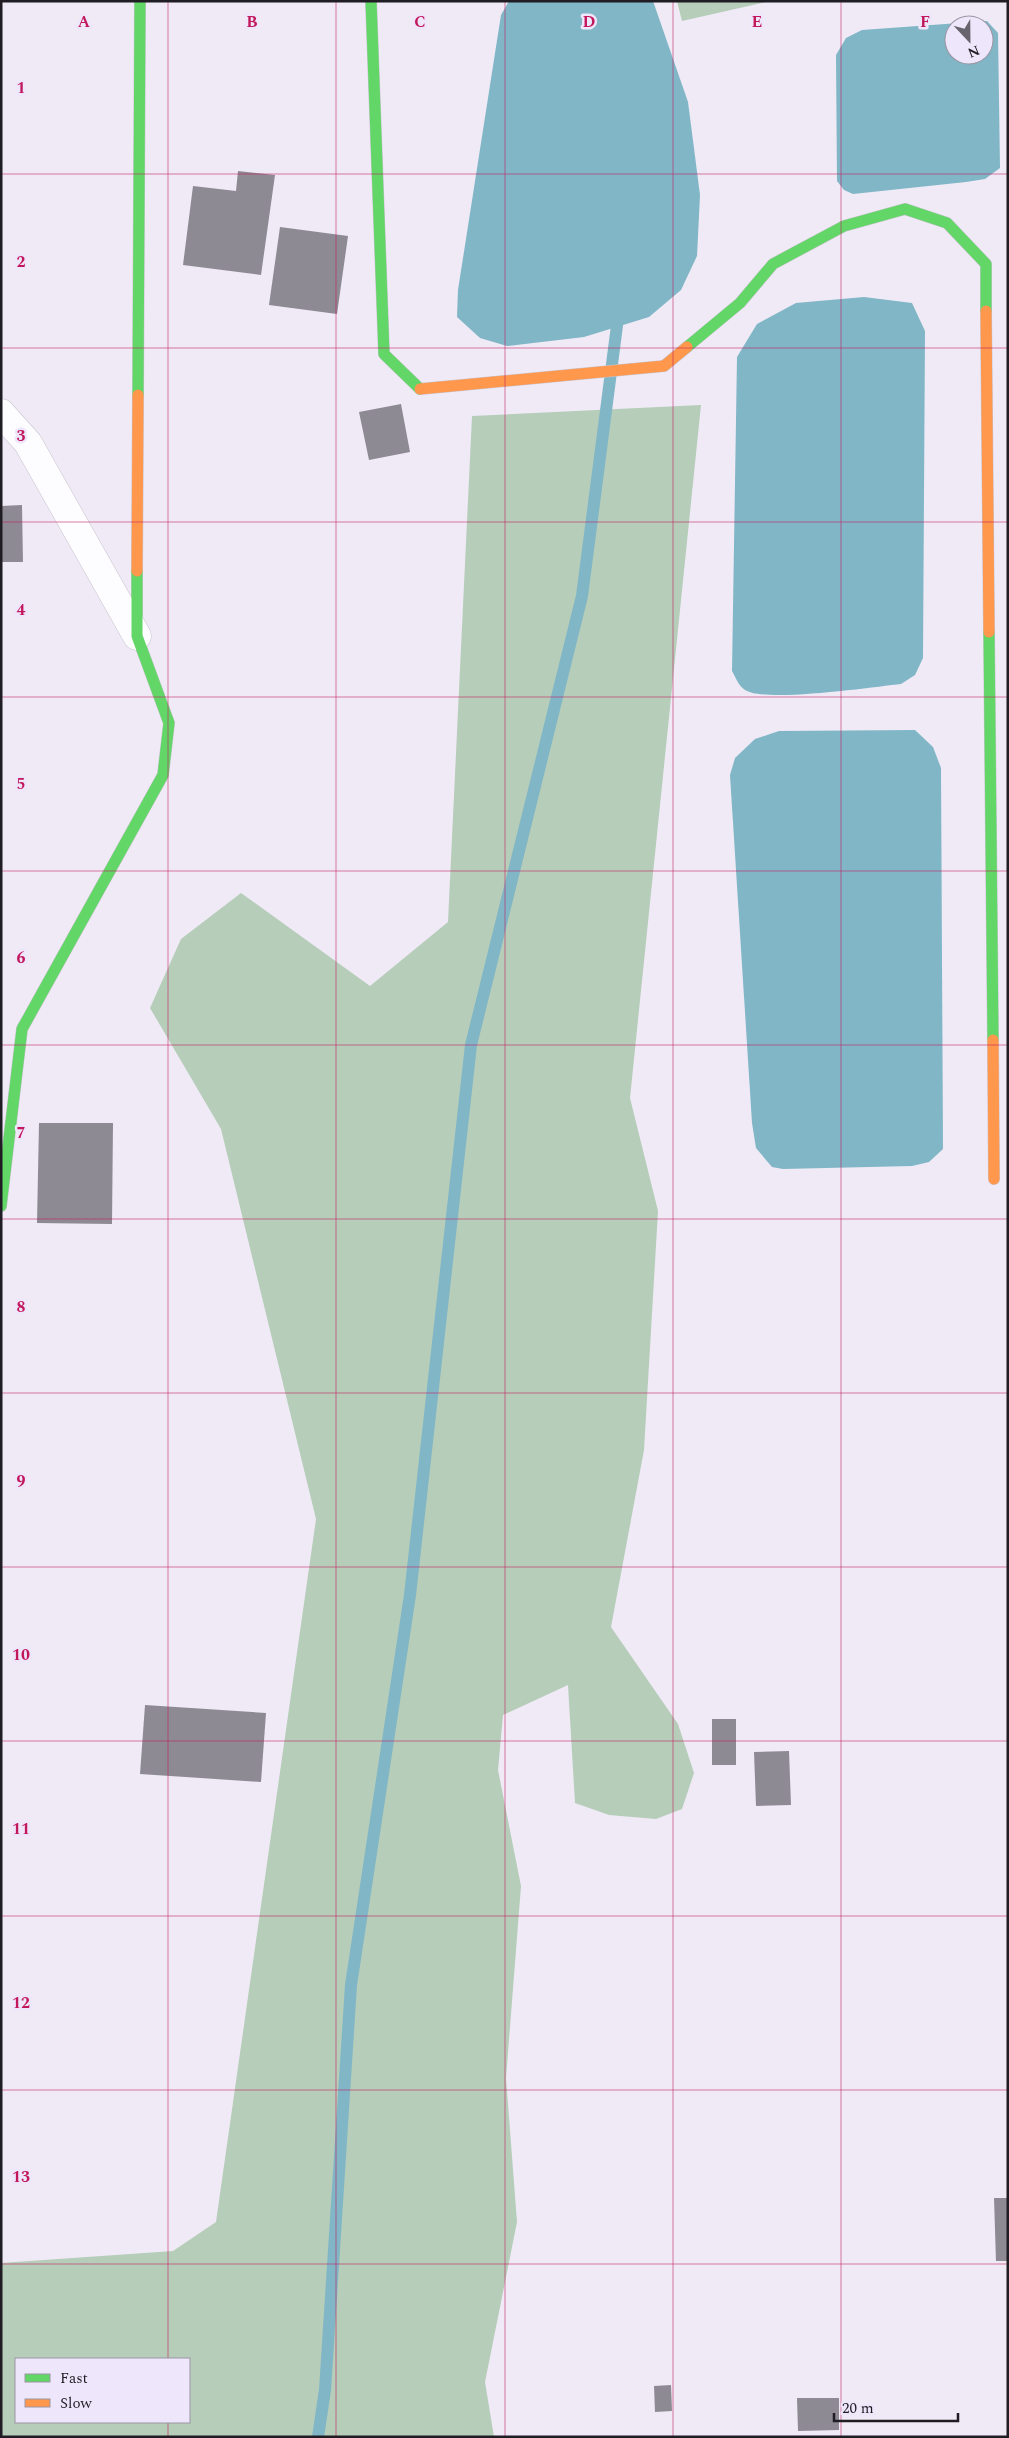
<svg xmlns="http://www.w3.org/2000/svg" width="1009" height="2438" viewBox="0 0 1009 2438" font-family="Spectral,serif">
<style>
.forest{fill:#b6cdb9;fill-rule:evenodd}
.water{fill:#80b6c6;fill-rule:evenodd}
.lines{fill:none;stroke-linecap:round;stroke-linejoin:round}
.stream{stroke:#80b6c6;stroke-width:12}
.building{fill:#8e8a93}
.street-casing{stroke:#c9c5ce;stroke-width:29}
.fast-casing{stroke:#c9c5ce;stroke-width:12}
.slow-casing{stroke:#c9c5ce;stroke-width:12}
.street{stroke:#fdfcfe;stroke-width:28}
.fast{stroke:#63d668;stroke-width:11}
.slow{stroke:#ff974d;stroke-width:11}
.grid{fill:none;stroke:#c2185b;stroke-width:1;stroke-opacity:0.55}
.grid-label{font-size:16px;text-anchor:middle;font-weight:bold;fill:#c2185b;stroke:#eee6fa;stroke-width:5;stroke-linejoin:round;paint-order:stroke}
</style>
<rect width="100%" height="100%" fill="#efeaf6"/>
<!-- forest -->
<g class="forest">
<path d="M677 1H771L682 21Z"/>
<path d="M701 405 630 1098 658 1211 644 1450 611 1627 678 1724 694 1773 682 1809 656 1819 609 1815 575 1803 568 1685 503 1715 498 1770 521 1886 506 2078 517 2222 485 2382 494 2437H1V2263L173 2251 216 2222 316 1519 221 1129 150 1008 181 939 241 893 370 986 448 922 472 416ZM16 2359H189V2422H16Z"/>
</g>
<!-- water -->
<g class="water">
<path d="M509 1H653L688 102 700 195 697 256 681 290 649 317 584 337 507 346 480 338 457 317 458 290 501 15Z"/>
<path d="M987 21 998 33 1000 168 985 179 966 182 853 194 844 190 837 181 836 55 846 38 862 30ZM954 25H984V55H954Z"/>
<path d="M864 297 912 303 925 331 923 658 915 675 901 684C872 687 765 703 745 690 738 685 736 678 732 671L737 357 757 324 796 303Z"/>
<path d="M915 730 933 747 941 768 943 1149 929 1162 912 1166 783 1169 772 1167 756 1148 752 1123 730 775 735 758 755 739 779 731Z"/>
</g>
<g class="lines">
<!-- stream -->
<path class="stream" d="M318 2437 325 2390 351 1985 410 1595 471 1045 582 596 619 310"/>
</g>
<!-- building -->
<g class="building">
<path d="M238 171 275 175 261 275 183 265 193 186 236 191Z"/>
<path d="M280 227 348 236 337 314 269 305Z"/>
<path d="M401 404 410 452 369 460 359 412Z"/>
<path d="M22 505 23 562H1V506Z"/>
<path d="M39 1123H113L112 1224 37 1223Z"/>
<path d="M145 1705 266 1713 261 1782 140 1774Z"/>
<rect x="712" y="1719" width="24" height="46"/>
<path d="M789 1751 791 1805 756 1806 754 1752Z"/>
<path d="M994 2198H1008V2261H996Z"/>
<path d="M671 2385 672 2411 655 2412 654 2386Z"/>
<path d="M797 2398H839V2430L798 2431Z"/>
</g>
<g class="lines">
<!-- street casing -->
<g class="street-casing">
<path id="street" d="M1 413 28 443 137 636"/>
</g>
<!-- fast casing -->
<g class="fast-casing">
<g id="fast">
<path d="M371 1 384 354 420 389"/>
<path d="M687 347 740 303 773 264 844 226 905 209 947 223 986 264V311"/>
<path d="M138 395 140 1"/>
<path d="M989 632 993 1040"/>
<path d="M1 1206 22 1029 163 775 169 723 137 636V571"/>
</g>
</g>
<!-- slow casing -->
<g class="slow-casing">
<g id="slow">
<path d="M986 311 989 632"/>
<path d="M420 389 664 366 687 347"/>
<path d="M137 571 138 395"/>
<path d="M993 1040 994 1179"/>
</g>
</g>
<!-- street -->
<use href="#street" class="street"/>
<!-- fast -->
<use href="#fast" class="fast"/>
<!-- slow -->
<use href="#slow" class="slow"/>
</g>
<!-- grid -->
<path class="grid" d="M168 1V2359M336 1V2437M505 1V2437M673 1V2437M841 1V2437M1 174H1008M1 348H1008M1 522H1008M1 697H1008M1 871H1008M1 1045H1008M1 1219H1008M1 1393H1008M1 1567H1008M1 1741H1008M1 1916H1008M1 2090H1008M1 2264H1008M168 2422V2437"/>
<g class="grid-label">
<text x="84" y="27">A</text>
<text x="252" y="27">B</text>
<text x="420" y="27">C</text>
<text x="589" y="27">D</text>
<text x="757" y="27">E</text>
<text x="925" y="27">F</text>
<text x="21" y="93">1</text>
<text x="21" y="267">2</text>
<text x="21" y="441">3</text>
<text x="21" y="615">4</text>
<text x="21" y="789">5</text>
<text x="21" y="963">6</text>
<text x="21" y="1138">7</text>
<text x="21" y="1312">8</text>
<text x="21" y="1486">9</text>
<text x="21" y="1660">10</text>
<text x="21" y="1834">11</text>
<text x="21" y="2008">12</text>
<text x="21" y="2182">13</text>
</g>
<!-- border -->
<rect width="1009" height="2438" fill="none" stroke="#1f1c23" stroke-width="5"/>
<!-- legend -->
<rect x="15" y="2358" width="175" height="65" fill="#eee6fa" stroke="#9b95a4"/>
<rect x="25" y="2374" width="25" height="8" fill="#63d668" stroke="#9b95a4"/>
<text x="60" y="2383" font-size="15" fill="#1f1c23">Fast</text>
<rect x="25" y="2399" width="25" height="8" fill="#ff974d" stroke="#9b95a4"/>
<text x="60" y="2408" font-size="15" fill="#1f1c23">Slow</text>
<!-- north arrow -->
<g transform="translate(969 40) rotate(158)"><circle r="24" fill="#eee6fa" stroke="#9b95a4"/>
<path d="M0-4L9 19L0 12L-9 19Z" fill="#68646d"/>
<text y="-8" font-size="14" font-weight="bold" text-anchor="middle" fill="#1f1c23">N</text>
</g>
<!-- scale -->
<path d="M834 2413v8h124v-8" fill="none" stroke="#1f1c23" stroke-width="2.5"/>
<text x="842" y="2413" font-size="15" fill="#1f1c23" stroke="#eee6fa" stroke-width="4" paint-order="stroke">20 m</text>
</svg>
